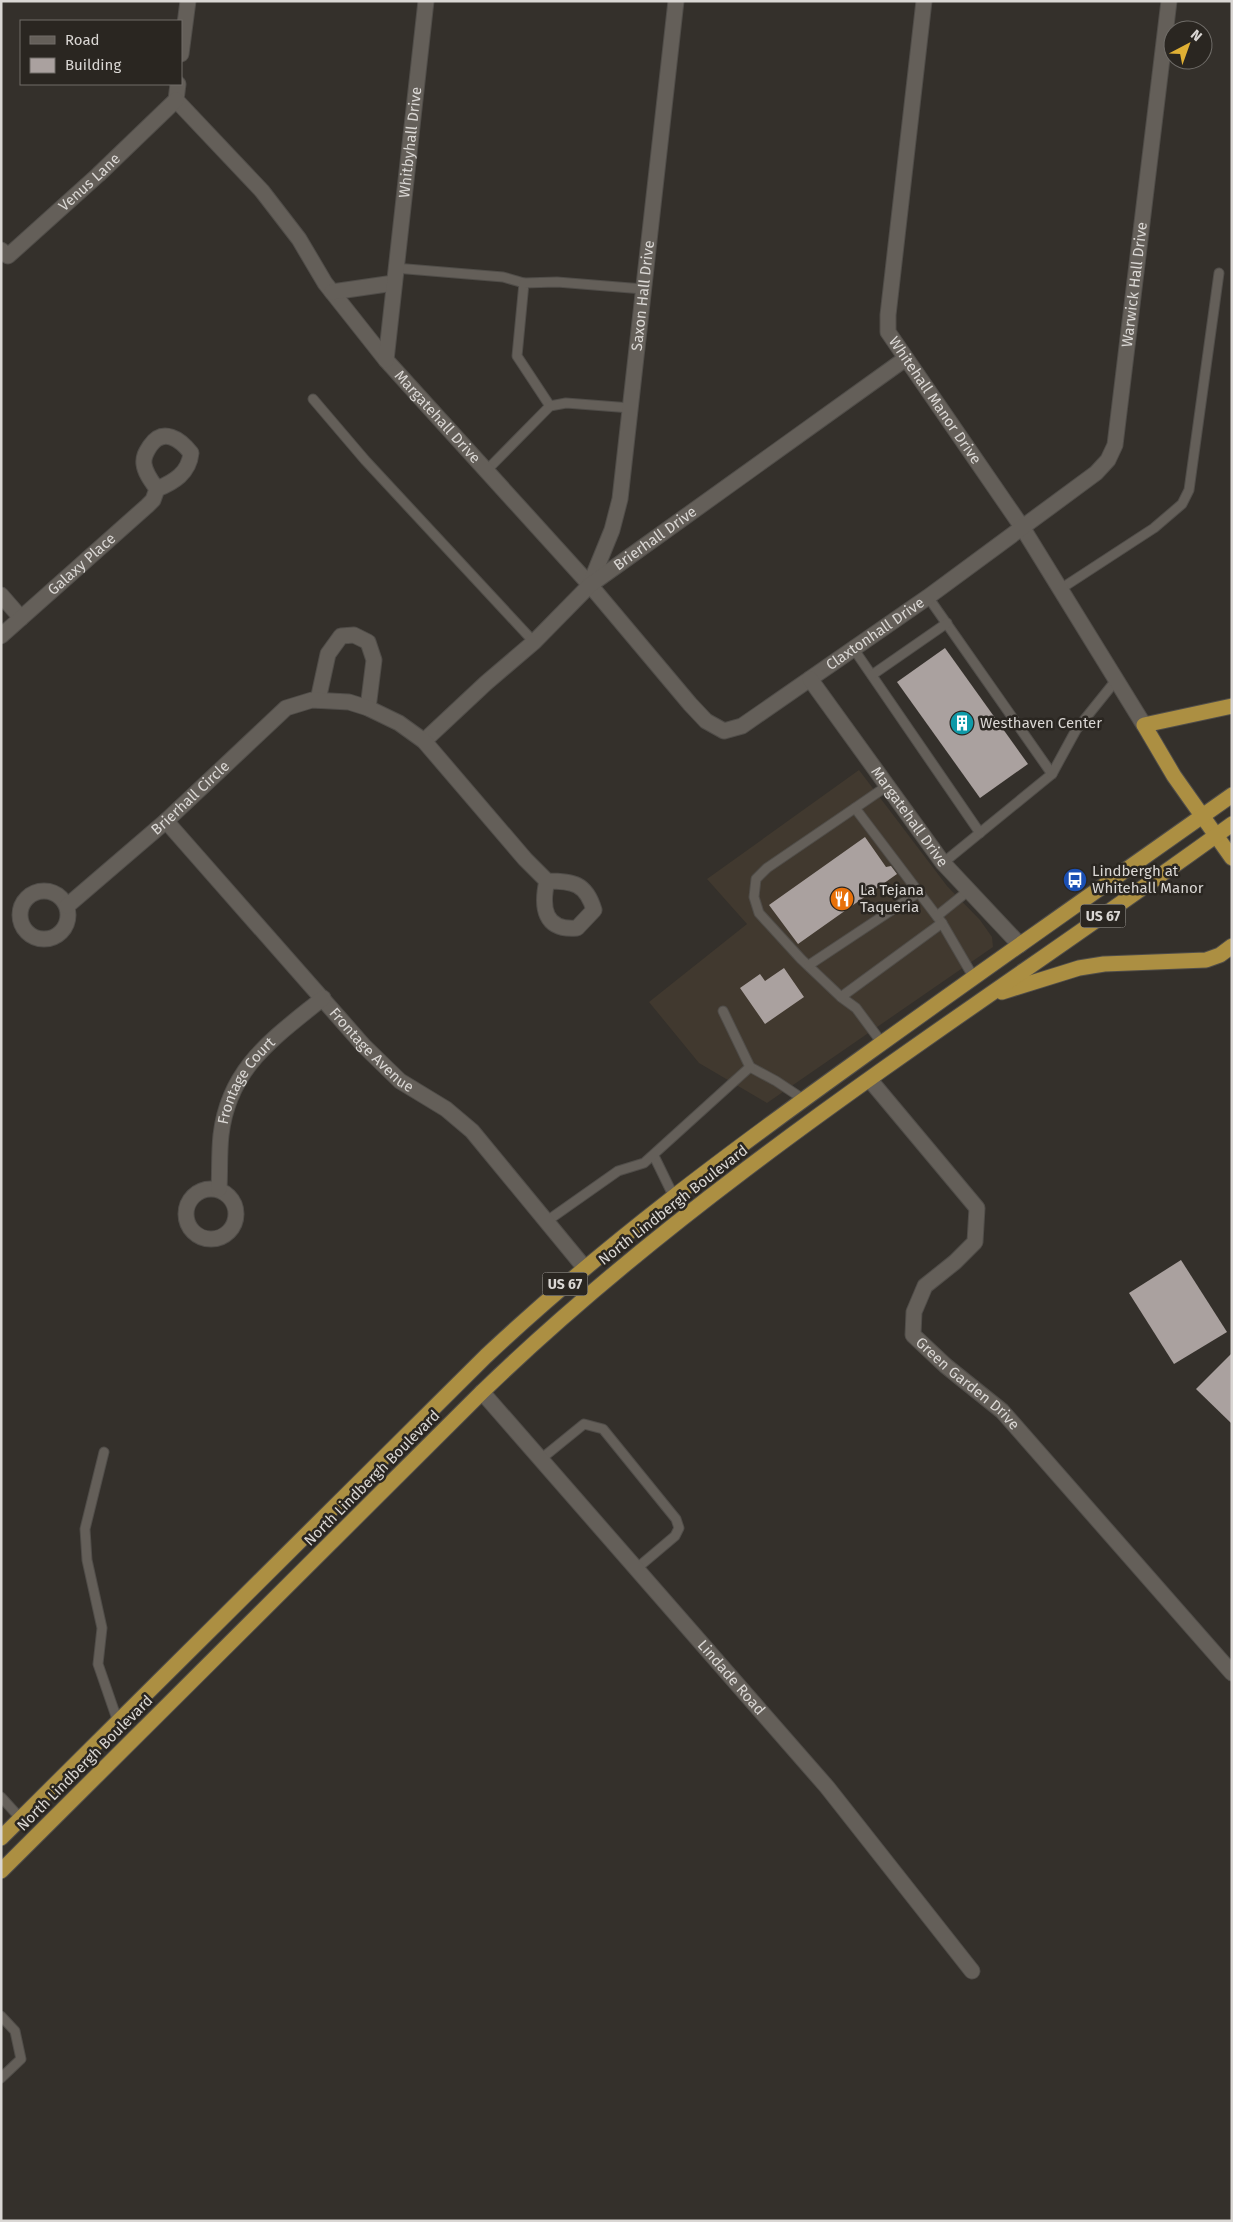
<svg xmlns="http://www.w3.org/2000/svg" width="1233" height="2222" viewBox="0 0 1233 2222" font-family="'Fira Sans',sans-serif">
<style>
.built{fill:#41392f}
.building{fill:#aaa19f}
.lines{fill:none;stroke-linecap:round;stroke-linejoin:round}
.lane-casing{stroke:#504d49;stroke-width:11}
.street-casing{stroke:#504d49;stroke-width:17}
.highway-casing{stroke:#504d49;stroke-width:17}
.lane{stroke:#645f59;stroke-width:9}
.street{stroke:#645f59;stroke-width:15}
.highway{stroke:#ac8f42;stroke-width:15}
.labels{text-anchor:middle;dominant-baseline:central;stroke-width:5;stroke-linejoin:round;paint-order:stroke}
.shield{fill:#2a2621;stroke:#a5a29e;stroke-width:1}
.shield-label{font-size:14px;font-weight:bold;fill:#dad7d4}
.street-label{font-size:15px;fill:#dad7d4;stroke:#2a2621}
.poi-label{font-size:15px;fill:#dad7d4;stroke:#2a2621;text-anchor:start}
</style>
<rect width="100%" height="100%" fill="#34302b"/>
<!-- built -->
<path class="built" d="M859 770 947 886 980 920 992 937 993 947 767 1103 699 1063 649 1002 747 924 707 879Z"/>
<!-- building -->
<g class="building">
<path d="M945 648 1028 764 980 798 897 682Z"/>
<path d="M865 837 886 867 891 866 897 874 798 944 769 905Z"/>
<path d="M784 968 804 997 765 1024 740 988 760 974 765 981Z"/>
<path d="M1181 1260 1227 1332 1174 1364 1129 1293Z"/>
<path d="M1232 1353V1424L1196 1389Z"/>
</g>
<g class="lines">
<!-- lane casing -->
<g class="lane-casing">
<g id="lane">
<path d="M395 268 503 277 524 283"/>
<path d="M313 399 365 460 534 642"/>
<path d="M550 406 517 356 524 283 557 282 643 289"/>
<path d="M485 472 550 406 566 403 631 408"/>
<path d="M1062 588 1154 528 1182 504 1189 490 1219 273"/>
<path d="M928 597 1052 774 943 863"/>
<path d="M853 648 980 833"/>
<path d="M872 675 947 623"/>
<path d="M1052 774 1076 730 1117 679"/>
<path d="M887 786 855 808 942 923 974 978"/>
<path d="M855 808 767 868 756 879 754 897 759 913 801 959 841 997 856 1008 882 1043"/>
<path d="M937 916 968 891"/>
<path d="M809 965 919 892"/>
<path d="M841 997 942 923"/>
<path d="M750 1067 776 1081 803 1099"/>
<path d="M654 1156 673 1195"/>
<path d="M547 1221 618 1171 644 1163 750 1067 723 1011"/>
<path d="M104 1452 85 1529 87 1560 102 1628 98 1664 118 1722"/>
<path d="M541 1459 584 1424 603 1429 676 1519 679 1528 675 1536 636 1569"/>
<path d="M1 1797 21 1819"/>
<path d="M1 2016 15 2031 21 2059 1 2078"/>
</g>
</g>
<!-- street casing -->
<g class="street-casing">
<g id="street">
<path id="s1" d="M924 1 888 315V332L1022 527 1144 725"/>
<path d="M181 54 188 1"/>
<path id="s2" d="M178 84 176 100 262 191 299 239 325 283 386 360 590 585 690 704 706 721 724 731 742 726 928 597 1096 473 1108 460 1115 445 1169 1"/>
<path id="s3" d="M1 250 8 256 98 175 176 100"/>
<path d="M332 292 394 283"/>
<path id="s4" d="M386 360 426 1"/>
<path id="s5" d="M590 584 612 530 620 499 676 1"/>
<path d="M1 595 21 618"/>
<path id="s6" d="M1 636 147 506 153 500 157 489C174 482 189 473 191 453 180 439 163 427 150 446 146 452 143 457 144 464 145 473 152 482 157 489"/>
<path id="s7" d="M810 679 943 863 1020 945"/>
<path d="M318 700 328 654 341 636 354 635 368 642 374 660 368 708"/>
<path id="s8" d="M424 741 486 683 534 642 590 585 905 359"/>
<path id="s9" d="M166 821 364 1046 400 1081 446 1109 472 1131 584 1267"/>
<circle cx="44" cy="915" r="24"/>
<path id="s10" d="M67 906 166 821 286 708 312 700 349 702 368 708 399 723 424 741 525 859 547 881C573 881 586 883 594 910L577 928C544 931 541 907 547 881"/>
<path id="s11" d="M870 1080 977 1208 975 1242 955 1262 925 1286 914 1312 913 1335 946 1366 1002 1411 1232 1673"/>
<circle cx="211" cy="1214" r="25"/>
<path id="s12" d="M219 1189C220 1171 219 1153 221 1135 229 1067 274 1038 323 998"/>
<path id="s13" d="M482 1392 827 1787 972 1971"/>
</g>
</g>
<!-- highway casing -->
<g class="highway-casing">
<g id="highway">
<path d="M1232 706 1144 725 1174 776 1232 858"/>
<path d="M1002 992 1079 968 1104 964 1206 960 1220 955 1232 946"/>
<path d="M1 1838 486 1356C604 1245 733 1150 864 1056 986 968 1109 882 1232 795"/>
<path d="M1 1871 482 1392C707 1174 979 1008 1232 824"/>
</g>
</g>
<!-- lane -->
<use href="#lane" class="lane"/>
<!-- street -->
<use href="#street" class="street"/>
<!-- highway -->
<use href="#highway" class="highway"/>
</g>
<!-- icons -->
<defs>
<g id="building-disc" transform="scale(1.25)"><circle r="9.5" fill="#0f9aa8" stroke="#2a2621"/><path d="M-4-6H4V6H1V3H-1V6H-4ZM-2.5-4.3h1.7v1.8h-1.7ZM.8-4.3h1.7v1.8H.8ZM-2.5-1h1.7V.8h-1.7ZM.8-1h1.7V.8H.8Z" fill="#fff"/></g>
<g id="bus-disc" transform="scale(1.25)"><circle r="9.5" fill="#1a4fb4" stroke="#2a2621"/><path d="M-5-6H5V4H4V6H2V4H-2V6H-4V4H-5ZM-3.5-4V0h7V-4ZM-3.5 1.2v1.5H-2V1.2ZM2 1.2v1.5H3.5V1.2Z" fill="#fff"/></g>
<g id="restaurant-disc" transform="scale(1.25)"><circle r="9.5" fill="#e8710a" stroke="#2a2621"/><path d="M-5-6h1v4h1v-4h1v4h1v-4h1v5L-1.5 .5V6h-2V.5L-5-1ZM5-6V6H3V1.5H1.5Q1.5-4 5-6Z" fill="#fff"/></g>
</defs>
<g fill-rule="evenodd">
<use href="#building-disc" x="962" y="723"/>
<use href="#bus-disc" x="1075" y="880"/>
<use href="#restaurant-disc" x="842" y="899"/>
</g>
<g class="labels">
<!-- shield labels -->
<g class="shield">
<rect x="1080.5" y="904.5" width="45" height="23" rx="4"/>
<rect x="542.5" y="1272.5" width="45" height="23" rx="4"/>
</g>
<g class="shield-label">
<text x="1103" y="916">US 67</text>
<text x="565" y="1284">US 67</text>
</g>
<!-- street labels -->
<g class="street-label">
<text stroke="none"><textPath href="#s4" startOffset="219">Whitbyhall Drive</textPath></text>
<text stroke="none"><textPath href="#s3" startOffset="119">Venus Lane</textPath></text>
<text stroke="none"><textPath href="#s2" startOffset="1504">Warwick Hall Drive</textPath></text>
<text stroke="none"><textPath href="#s5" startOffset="295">Saxon Hall Drive</textPath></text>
<text stroke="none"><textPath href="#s1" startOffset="416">Whitehall Manor Drive</textPath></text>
<text stroke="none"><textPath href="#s2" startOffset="428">Margatehall Drive</textPath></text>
<text stroke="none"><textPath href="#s8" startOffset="308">Brierhall Drive</textPath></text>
<text stroke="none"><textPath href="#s6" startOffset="108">Galaxy Place</textPath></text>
<text stroke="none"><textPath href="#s2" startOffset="1035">Claxtonhall Drive</textPath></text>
<text stroke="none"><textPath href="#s10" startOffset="164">Brierhall Circle</textPath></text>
<text stroke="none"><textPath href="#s7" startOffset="170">Margatehall Drive</textPath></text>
<text stroke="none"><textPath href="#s9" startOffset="308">Frontage Avenue</textPath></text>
<text stroke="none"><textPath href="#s12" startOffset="115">Frontage Court</textPath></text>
<text transform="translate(673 1205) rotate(-38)">North Lindbergh Boulevard</text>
<text stroke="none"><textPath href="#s11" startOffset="392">Green Garden Drive</textPath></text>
<text transform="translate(372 1478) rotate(-45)">North Lindbergh Boulevard</text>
<text stroke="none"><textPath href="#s13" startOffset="379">Lindade Road</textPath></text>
<text transform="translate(85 1763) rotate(-45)">North Lindbergh Boulevard</text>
</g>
<!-- poi labels -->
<g class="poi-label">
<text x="980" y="723">Westhaven Center</text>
<text x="1092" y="871">Lindbergh at<tspan x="1092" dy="17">Whitehall Manor</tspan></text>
<text x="860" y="890">La Tejana<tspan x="860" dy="17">Taqueria</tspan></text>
</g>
</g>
<!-- border -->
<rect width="1233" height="2222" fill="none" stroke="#dad7d4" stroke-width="5"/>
<!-- legend -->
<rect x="20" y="20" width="162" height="65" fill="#2a2621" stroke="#706d69"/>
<rect x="30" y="36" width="25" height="8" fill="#645f59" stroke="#706d69"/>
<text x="65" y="45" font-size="15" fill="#dad7d4">Road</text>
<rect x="30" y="58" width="25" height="15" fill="#aaa19f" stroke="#706d69"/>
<text x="65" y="70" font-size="15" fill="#dad7d4">Building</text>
<!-- north arrow -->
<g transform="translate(1188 45) rotate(41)"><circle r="24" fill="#2a2621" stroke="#706d69"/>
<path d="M0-4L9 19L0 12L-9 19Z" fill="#e0b034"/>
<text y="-8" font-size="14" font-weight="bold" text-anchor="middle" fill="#dad7d4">N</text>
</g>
</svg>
